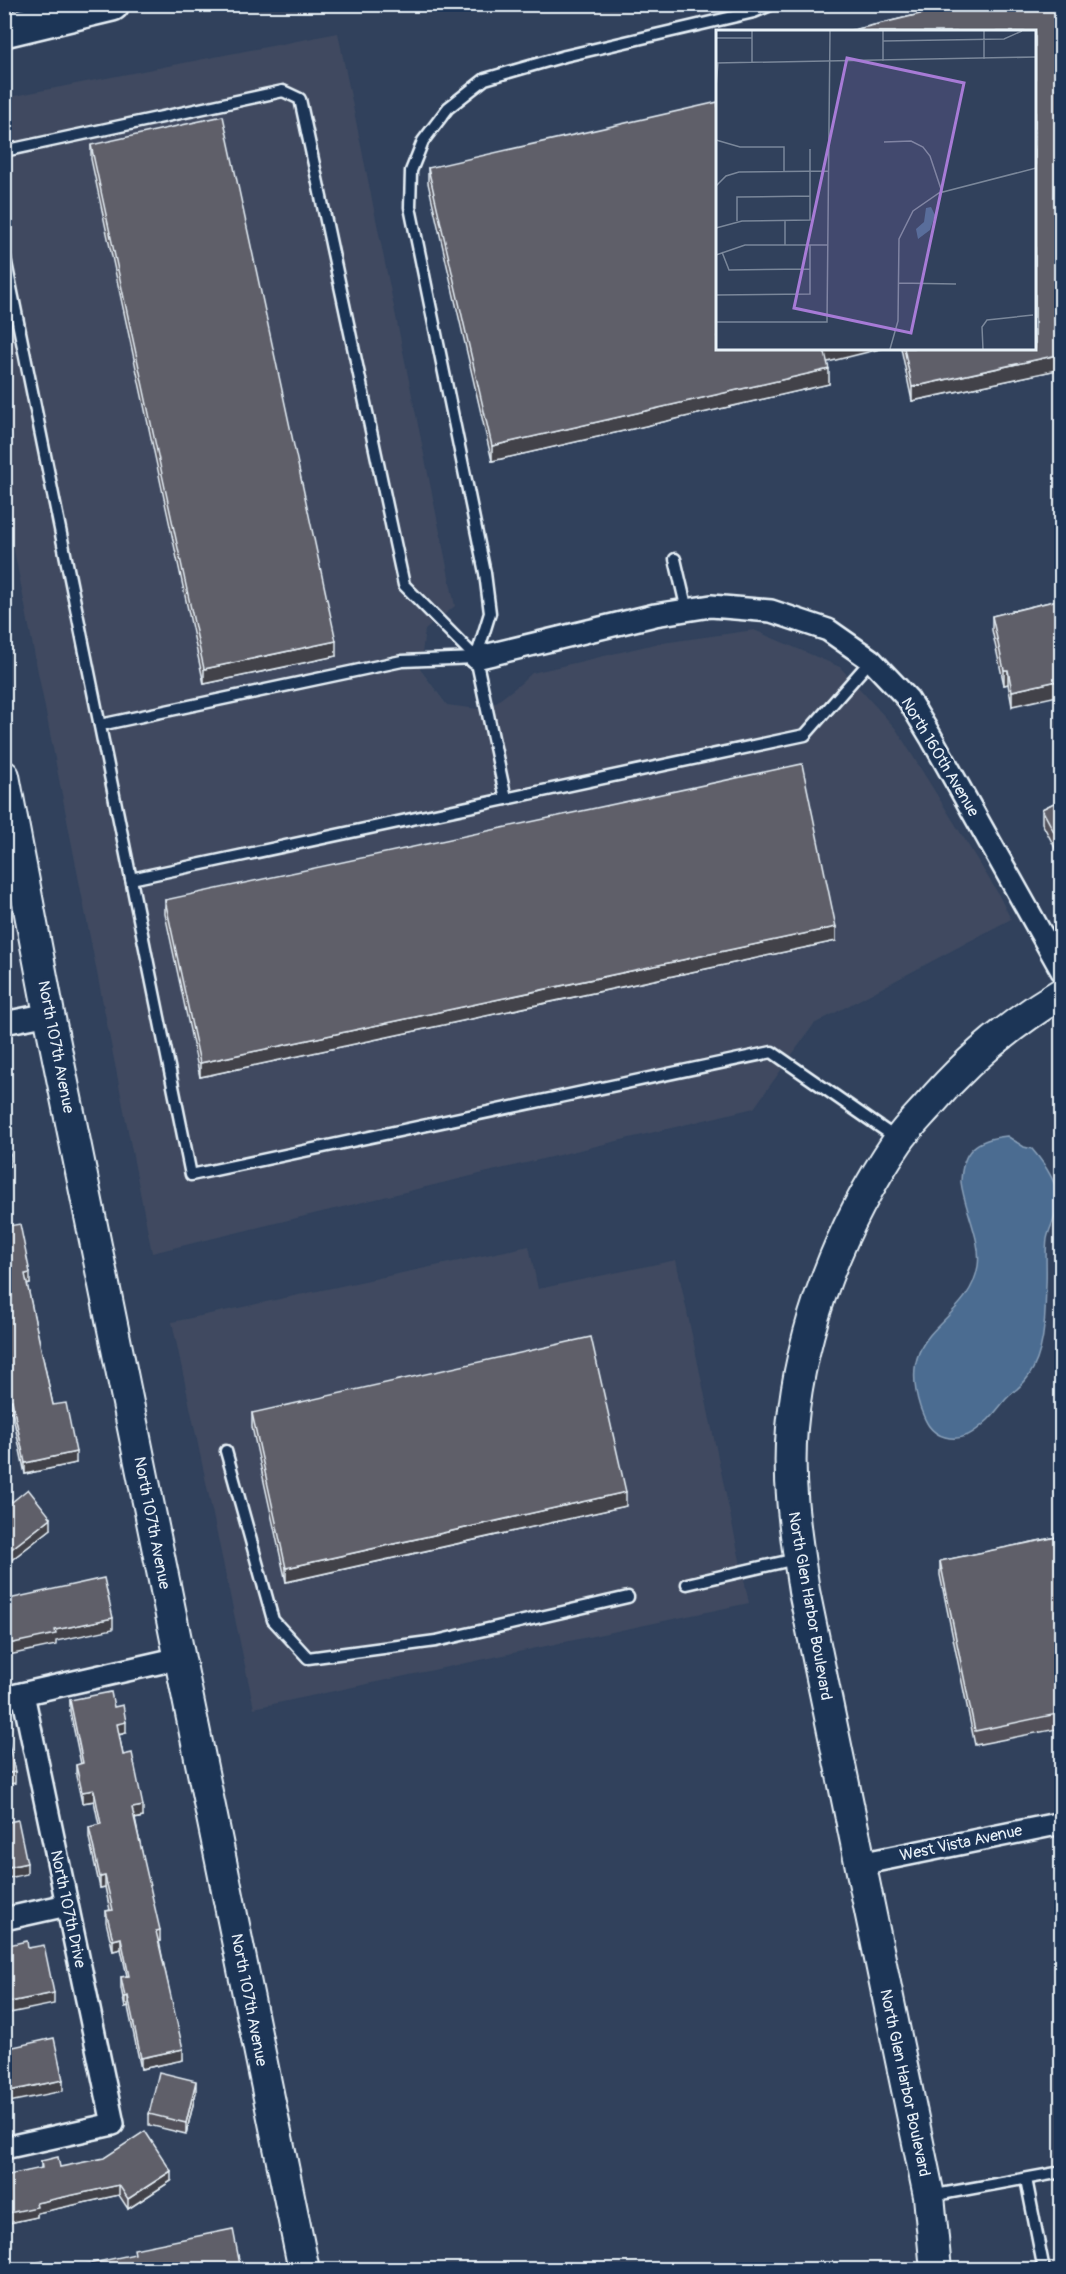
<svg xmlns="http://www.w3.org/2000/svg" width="1066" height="2274" viewBox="0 0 1066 2274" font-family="Pangolin,sans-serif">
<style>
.built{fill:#3f4a60}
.water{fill:#4c6c91;stroke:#8aa1ba;stroke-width:1.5}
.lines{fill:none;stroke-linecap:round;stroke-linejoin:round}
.lane-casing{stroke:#e8f1f8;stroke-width:15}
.street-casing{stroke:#e8f1f8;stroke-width:26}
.secondary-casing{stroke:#e8f1f8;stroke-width:34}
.primary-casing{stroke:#e8f1f8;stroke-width:38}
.lane{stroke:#1d3557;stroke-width:10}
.street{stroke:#1d3557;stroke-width:21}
.secondary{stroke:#1d3557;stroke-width:30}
.primary{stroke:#1d3557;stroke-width:33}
.wall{fill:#52515a;stroke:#e8f1f8;stroke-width:1.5}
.shaded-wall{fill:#42424a;stroke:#e8f1f8;stroke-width:1.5}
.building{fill:#5f5e69;stroke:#e8f1f8;stroke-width:1.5}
.labels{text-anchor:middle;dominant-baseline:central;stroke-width:6;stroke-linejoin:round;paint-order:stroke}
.street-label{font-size:16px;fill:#e8f1f8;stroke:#1d3557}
.inset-road{fill:none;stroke:#7a879a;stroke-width:1.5}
.view{fill:#a77bd6;fill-opacity:0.15;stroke:#a77bd6;stroke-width:3}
.inset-edge{fill:none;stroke:#e8f1f8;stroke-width:3}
</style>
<rect width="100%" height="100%" fill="#31415c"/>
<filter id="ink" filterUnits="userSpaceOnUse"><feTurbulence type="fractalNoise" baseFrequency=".0167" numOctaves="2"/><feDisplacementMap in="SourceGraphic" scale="12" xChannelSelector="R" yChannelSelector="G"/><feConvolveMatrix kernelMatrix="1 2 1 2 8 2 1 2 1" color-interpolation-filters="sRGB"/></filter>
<g filter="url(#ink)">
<!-- built -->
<g class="built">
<path d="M338 33 455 606 425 630 420 669 447 705 486 710 520 684 532 673 655 644 754 630 840 667 896 729 996 890 1011 919 814 1024 754 1108 152 1253 5 504 4 98Z"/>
<path d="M529 1246 538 1289 676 1260 749 1603 254 1708 172 1322Z"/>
</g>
<!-- water -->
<path class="water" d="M1007 1136 1024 1147 1032 1149C1044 1163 1057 1181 1058 1200 1059 1213 1049 1227 1047 1239 1045 1255 1047 1269 1046 1285 1045 1313 1046 1352 1028 1377 1022 1386 1013 1392 1006 1399 1000 1406 995 1413 988 1420 975 1432 963 1442 945 1437 930 1433 925 1421 920 1407 894 1326 968 1326 978 1266 982 1241 964 1208 961 1182 962 1150 976 1139 1007 1136Z"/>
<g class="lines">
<!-- lane casing -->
<g class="lane-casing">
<g id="lane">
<path d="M4 151 283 91 300 99 404 585 476 658"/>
<path d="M4 253 191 1175 772 1052 896 1138"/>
<path d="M675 559 687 610"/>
<path d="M100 725 402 661 476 658"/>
<path d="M506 799 476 658 490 613 485 573 410 207 411 171 423 141 448 108 485 79 565 56 754 12 773 4"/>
<path d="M131 879 805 735 871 660"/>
<path d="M226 1451 273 1620 308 1658 436 1641 628 1597"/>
<path d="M687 1584 796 1559"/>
<path d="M1026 2179 1044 2270"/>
<path d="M930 2196 1062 2172"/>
</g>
</g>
<!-- street casing -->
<g class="street-casing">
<g id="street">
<path d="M476 658 655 615 711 606 771 611 828 630 871 660 908 699 931 737 1062 971"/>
<path d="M4 1023 49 1014"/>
<path d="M4 1698 180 1658"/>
<path d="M860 1864 1062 1823"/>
<path d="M4 1919 67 1905"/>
<path d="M4 2148 113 2124 23 1694"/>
</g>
</g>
<!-- secondary casing -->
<g class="secondary-casing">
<g id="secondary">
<path d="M4 776 49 1014 304 2270"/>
<path d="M936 2270 929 2196 804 1591C796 1537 787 1483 792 1428 801 1326 840 1226 898 1141 906 1129 917 1118 927 1107 966 1061 1010 1024 1062 993"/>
</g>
</g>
<!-- primary casing -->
<g class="primary-casing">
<path id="primary" d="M4 30 112 4"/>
</g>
<!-- lane -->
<use href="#lane" class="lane"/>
<!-- street -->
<use href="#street" class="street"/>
<!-- secondary -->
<use href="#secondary" class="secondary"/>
<!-- primary -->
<use href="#primary" class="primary"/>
</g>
<!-- wall -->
<g class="wall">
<path d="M962 4H1062V369L912 401 901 348H1035V32H845Z"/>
<path d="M91 145 336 656 204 684 91 159Z"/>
<path d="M428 168 827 362 829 384 492 461 428 183Z"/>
<path d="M1062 599 1012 706 1008 684 1004 685 992 630V616Z"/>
<path d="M1062 799V861L1042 823V809Z"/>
<path d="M165 900 836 941 200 1077 165 914Z"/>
<path d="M4 1207 9 1226 30 1284 27 1285 53 1405 76 1463 25 1474 12 1411 9 1412 4 1392Z"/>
<path d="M252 1413 626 1506 286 1582 252 1427Z"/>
<path d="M4 1496 12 1502 51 1529 10 1561 4 1553Z"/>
<path d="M1062 1536V1728L975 1745 940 1575V1561Z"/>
<path d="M70 1700 126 1733 119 1735 123 1755 143 1817 135 1819 160 1941H159L183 2060 141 2069 128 2007 125 2008 121 1988V1977L127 1976 121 1949 113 1951 106 1922V1911L110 1910 105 1887 100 1888 89 1838V1827L99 1825 94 1801 82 1803 76 1776V1765L81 1764 70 1711Z"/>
<path d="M196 2092 186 2134 149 2125V2114Z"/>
<path d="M41 2161 60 2167 171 2181 128 2209 119 2195 37 2213V2217L4 2224V2176L41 2169Z"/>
</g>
<!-- shaded-wall -->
<g class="shaded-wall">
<path d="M826 348H884L824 363V349Z"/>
<path d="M1062 354V369L912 401V387Z"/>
<path d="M829 369V384L492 461V446Z"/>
<path d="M336 641V656L204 684V669Z"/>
<path d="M1004 670H1008V684L1004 685Z"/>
<path d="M1062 680V695L1012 706V691Z"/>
<path d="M836 927V941L200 1077V1063Z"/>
<path d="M10 1155V1166L4 1167V1156Z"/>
<path d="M30 1273V1284L25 1285V1274Z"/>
<path d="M12 1400V1411L9 1412V1401Z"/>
<path d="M76 1452V1463L25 1474V1463Z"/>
<path d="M626 1492V1506L286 1582V1568Z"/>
<path d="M51 1518V1529L10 1561V1550Z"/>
<path d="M113 1618V1629L56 1641V1645L4 1656V1645L55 1630Z"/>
<path d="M126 1722V1733L117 1735V1724Z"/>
<path d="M15 1772V1783L4 1785V1774Z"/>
<path d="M94 1790V1801L82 1803V1792Z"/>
<path d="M143 1806V1817L132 1819V1808Z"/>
<path d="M27 1863V1874L4 1879V1868Z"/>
<path d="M105 1876V1887L100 1888V1877Z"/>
<path d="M160 1930V1941L156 1942V1931Z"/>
<path d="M121 1938V1949L113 1951V1940Z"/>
<path d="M54 1993V2004L5 2014V2003Z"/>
<path d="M128 1996V2007L125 2008V1997Z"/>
<path d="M183 2049V2060L141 2069V2058Z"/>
<path d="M63 2080V2091L4 2103V2092Z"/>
<path d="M196 2081V2092L186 2134V2123Z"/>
<path d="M171 2171V2181L128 2209V2199Z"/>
<path d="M119 2185V2195L37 2213V2217L4 2224V2214L36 2203Z"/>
</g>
<!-- building -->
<g class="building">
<path d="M962 4H1062V354L912 387 904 348H1035V32H845Z"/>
<path d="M718 102V348H826L824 349 829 369 492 446 428 168Z"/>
<path d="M223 116 336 641 204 669 91 145Z"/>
<path d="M1062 599V680L1012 691 1008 670H1004L992 616Z"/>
<path d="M802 764 836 927 200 1063 165 900Z"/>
<path d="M1062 799V847L1042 809Z"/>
<path d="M4 1129 10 1155 4 1156Z"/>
<path d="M4 1207 9 1226 20 1224 30 1273 25 1274 53 1405 66 1403 76 1452 25 1463 12 1400 9 1401 4 1381Z"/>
<path d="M591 1337 626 1492 286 1568 252 1413Z"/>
<path d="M28 1489 51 1518 10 1550 4 1542V1496L6 1494 12 1502Z"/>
<path d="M1062 1536V1713L975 1731 940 1561Z"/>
<path d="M104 1578 113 1618 55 1630 56 1634 4 1645V1600Z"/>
<path d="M111 1692 114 1707 123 1705 126 1722 117 1724 123 1755 132 1753 143 1806 132 1808 160 1930 156 1931 183 2049 141 2058 128 1996 125 1997 121 1977 129 1976 121 1938 113 1940 106 1911 113 1910 105 1876 100 1877 89 1827 101 1824 94 1790 82 1792 76 1765 83 1763 70 1700Z"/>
<path d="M8 1740 15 1772 4 1774V1741Z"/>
<path d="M18 1820 27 1863 4 1868V1823Z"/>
<path d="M27 1941 28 1948 44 1945 54 1993 5 2003 4 1946Z"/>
<path d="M54 2038 63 2080 4 2092V2049Z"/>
<path d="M159 2072 196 2081 186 2123 149 2114Z"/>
<path d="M145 2131 171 2171 128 2199 119 2185 36 2203 37 2207 4 2214V2176L42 2168 41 2161 58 2157 60 2167 104 2158Z"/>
<path d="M233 2229 241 2270H60L135 2254 134 2249Z"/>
<path d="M44 2261 45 2269 57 2266 58 2270H7Z"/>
</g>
</g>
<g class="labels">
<!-- street labels -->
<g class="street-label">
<text transform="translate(940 757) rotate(59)">North 160th Avenue</text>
<text transform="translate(56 1047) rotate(79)">North 107th Avenue</text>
<text transform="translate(152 1523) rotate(79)">North 107th Avenue</text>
<text transform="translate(810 1606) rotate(80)">North Glen Harbor Boulevard</text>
<text transform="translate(961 1843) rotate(-12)">West Vista Avenue</text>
<text transform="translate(68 1909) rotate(78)">North 107th Drive</text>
<text transform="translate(249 2000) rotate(79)">North 107th Avenue</text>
<text transform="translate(905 2083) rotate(78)">North Glen Harbor Boulevard</text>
</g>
</g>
<!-- overview -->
<g transform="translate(716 30)">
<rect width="320" height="320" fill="#31415c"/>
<path d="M215 177 219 185 214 200 202 209 200 199 208 192 210 178Z" fill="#4c6c91"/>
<path class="inset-road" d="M36 1V33M167 1V31M268 1V29M0 8H36M167 11 288 9 306 1M0 33 320 27M0 57 2 33M0 110 24 117H68V141M168 112 195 111 207 117 214 126 226 162M0 156 10 146 23 142 113 141M69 190V215M21 191V167L94 166M0 198 26 191 94 190V119M6 222 13 240 94 239M0 225 29 215H112M182 253 240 254M0 265 94 264V215M0 292H111L114 1M174 319 182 291 183 209 197 181 223 163 320 138M267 319 266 297 271 290 317 285"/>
<path class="view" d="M131 28 248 53 195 303 78 278Z"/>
<rect width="320" height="320" class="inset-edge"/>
</g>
<!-- margin -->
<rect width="1066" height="2274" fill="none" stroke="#1d3557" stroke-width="24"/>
<rect x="12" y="12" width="1042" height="2250" fill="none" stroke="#e8f1f8" stroke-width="2" filter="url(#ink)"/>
</svg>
